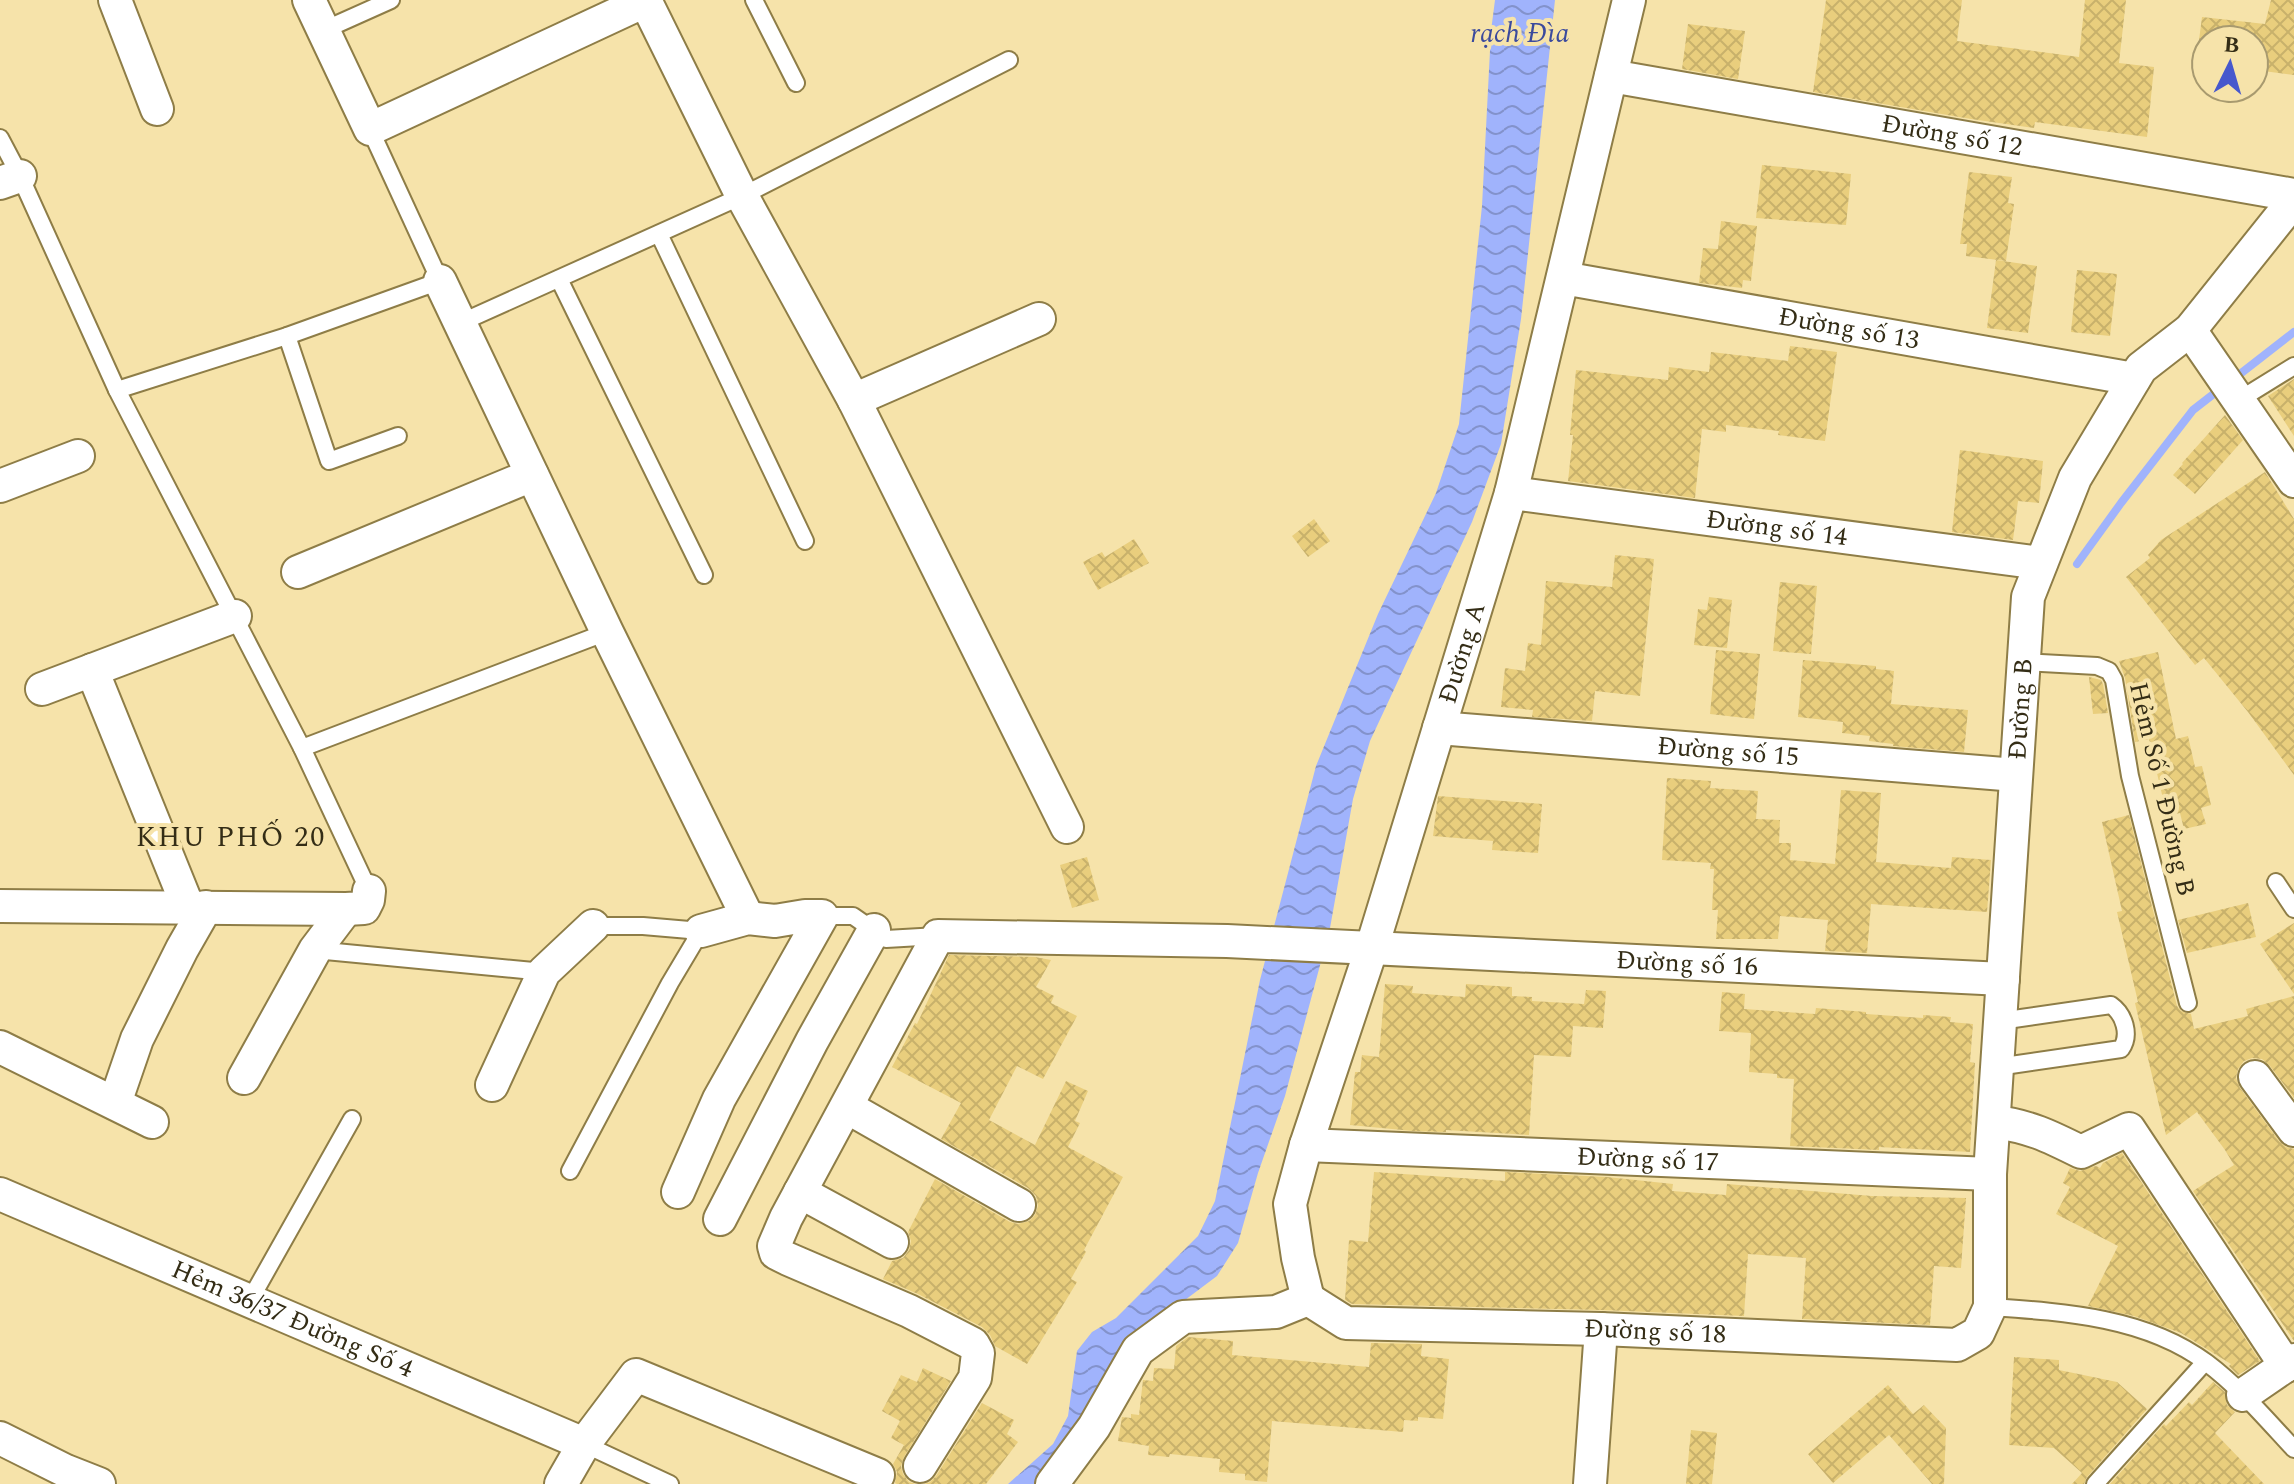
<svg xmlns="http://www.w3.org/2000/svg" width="2294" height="1484" viewBox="0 0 2294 1484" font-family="Spectral,serif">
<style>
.water{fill:url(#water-waves)}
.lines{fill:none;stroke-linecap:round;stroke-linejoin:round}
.stream{stroke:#a0b3fc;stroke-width:8}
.building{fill:url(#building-cross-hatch)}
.service-casing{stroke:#8e7d47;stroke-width:20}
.minor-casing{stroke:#8e7d47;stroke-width:36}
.service{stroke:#fff;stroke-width:16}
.minor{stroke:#fff;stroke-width:32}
.labels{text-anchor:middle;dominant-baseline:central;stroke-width:8;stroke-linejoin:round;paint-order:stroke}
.street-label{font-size:26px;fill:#342d16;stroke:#f6e3aa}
.water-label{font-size:28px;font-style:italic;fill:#3b4a9d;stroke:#f6e3aa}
.neighbourhood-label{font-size:28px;letter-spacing:2px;fill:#342d16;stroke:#f6e3aa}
</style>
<defs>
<pattern id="water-waves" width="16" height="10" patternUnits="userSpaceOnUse" patternTransform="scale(2)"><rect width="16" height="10" fill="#a0b3fc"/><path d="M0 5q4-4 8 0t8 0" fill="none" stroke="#8392cb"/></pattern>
<pattern id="building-cross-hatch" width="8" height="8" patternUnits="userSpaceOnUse" patternTransform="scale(2)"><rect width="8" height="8" fill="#e9ce7d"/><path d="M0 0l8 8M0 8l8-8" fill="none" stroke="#c8b16b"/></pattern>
</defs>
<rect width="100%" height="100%" fill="#f6e3aa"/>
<!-- water -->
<path class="water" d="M1495 0H1555L1521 319 1501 444 1472 522 1370 741 1353 799 1330 928 1285 1096 1258 1173 1238 1243 1217 1276 1177 1306 1040 1484H1008L1053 1444 1068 1416 1077 1351 1092 1332 1116 1318 1198 1236 1215 1201 1260 980 1316 766 1378 614 1436 493 1459 424 1482 206 1491 31Z"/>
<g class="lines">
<!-- stream -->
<g class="stream">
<path d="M2231 381 2294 332"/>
<path d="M2077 564 2121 503 2193 410 2220 389"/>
</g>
</g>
<!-- building -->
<g class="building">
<path d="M1826 0H1962L1957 41 2079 57 2085 0H2126L2119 63 2154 67 2147 137 2035 122 2034 128 1971 119 1813 92Z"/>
<path d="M2271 0H2294V75L2256 70 2260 40H2199L2202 17 2265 24Z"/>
<path d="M1688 24 1745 31 1738 79 1682 69Z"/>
<path d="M1762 165 1851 174 1846 225 1756 218Z"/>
<path d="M1969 172 2012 177 2008 203 2014 204 2006 261 1966 256 1967 244H1960Z"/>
<path d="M1721 221 1757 226 1751 281 1743 280 1742 288 1699 283 1703 248 1718 249Z"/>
<path d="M1996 260 2037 266 2028 333 1987 328Z"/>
<path d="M2077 270 2117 274 2110 336 2071 332Z"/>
<path d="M1790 346 1837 352 1825 441 1778 435 1779 431 1726 425V432L1702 429 1695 498 1568 481 1573 435H1570L1576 370 1668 380 1669 367 1709 372 1711 352 1788 361Z"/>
<path d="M2294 379V436L2268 396Z"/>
<path d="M2225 415 2243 440 2195 494 2173 475 2183 464 2182 463Z"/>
<path d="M1960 450 2043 461 2039 503 2018 501 2013 540 1952 532Z"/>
<path d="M2265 472 2294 519V775L2248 712 2204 658 2195 665 2126 577 2150 558 2148 555 2161 540Z"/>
<path d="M1314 519 1330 541 1308 557 1292 536Z"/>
<path d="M1134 539 1149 563 1098 590 1083 562 1102 552 1105 557Z"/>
<path d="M1615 555 1654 559 1640 696 1595 691 1592 721 1532 717 1533 710 1501 707 1505 668 1525 671 1528 643 1541 645 1546 581 1612 587Z"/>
<path d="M1780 582 1817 586 1811 654 1773 651Z"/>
<path d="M1709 597 1732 600 1727 648 1694 645 1698 609 1707 610Z"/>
<path d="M1716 650 1760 654 1754 719 1710 714Z"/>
<path d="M2158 652 2176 739 2188 736 2195 767 2202 766 2211 805 2201 808 2206 824 2184 829 2180 813 2167 816 2149 739 2135 742 2125 678 2119 661Z"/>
<path d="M1803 660 1876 666V669L1894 671 1891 704 1968 710 1964 752 1893 746V744L1869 741 1870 736 1842 733 1843 722 1798 717Z"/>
<path d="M2089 677 2101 680 2103 684 2108 713 2093 714Z"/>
<path d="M1667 778 1711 781 1710 788 1758 791 1756 819 1780 820 1779 843H1791L1790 860 1835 864 1841 790 1881 793 1876 862 1951 868 1952 857 1991 860 1987 912 1871 904 1867 953 1825 951 1828 920 1780 916 1778 939H1716L1718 910H1712L1714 869H1710L1711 863 1662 860Z"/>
<path d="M1438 796 1542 804 1538 853 1492 850 1493 841 1433 836Z"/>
<path d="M2129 815 2177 1006 2181 1011 2191 1014 2194 1029 2248 1016 2246 1009 2294 996V1098L2270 1066 2262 1059 2252 1058 2244 1061 2238 1069 2236 1078 2240 1088 2279 1141 2286 1147 2294 1149V1341L2193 1191 2234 1165 2225 1150 2197 1112 2166 1135 2135 1003 2138 1002 2117 912 2122 911 2102 822Z"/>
<path d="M1087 857 1099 900 1072 908 1060 865Z"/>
<path d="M2248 903 2256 937 2187 953 2178 920Z"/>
<path d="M2294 923V994L2260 944Z"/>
<path d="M949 955 1035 957 1051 960 1036 987 1054 996 1051 1003 1077 1016 1043 1079 1017 1066 989 1120 1035 1145 1066 1081 1088 1091 1075 1121 1080 1123 1068 1147 1123 1177 1084 1250 1086 1252 1071 1279 1077 1282 1027 1364 995 1346 990 1335 982 1327 918 1294 883 1279 892 1261 903 1258 909 1250 911 1241 908 1232 935 1179 1010 1222 1018 1224 1029 1221 1035 1215 1038 1206 1036 1196 1028 1188 941 1139 961 1103 892 1067 915 1023 917 1024Z"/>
<path d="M1385 984 1413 986 1412 993 1465 997 1466 984 1512 987V996L1532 997V1001L1584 1004 1586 990 1606 991 1603 1028 1573 1026 1571 1057 1534 1055 1529 1135 1446 1130V1132L1413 1131 1350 1125 1355 1072H1360L1362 1055 1379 1057Z"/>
<path d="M1722 992 1745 994 1744 1009 1815 1014 1816 1008 1866 1012V1014L1923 1018V1015L1951 1017 1950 1022 1973 1024 1970 1062 1975 1063 1970 1152 1879 1147V1150L1790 1146 1794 1079 1777 1078V1074L1749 1072 1751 1033 1719 1031Z"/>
<path d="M2122 1153 2260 1361 2238 1375 2229 1366 2231 1364 2181 1333 2134 1316 2088 1306 2118 1246 2056 1214 2070 1187 2063 1183 2070 1168 2080 1171 2096 1166 2100 1168 2103 1163Z"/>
<path d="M1374 1172 1505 1181V1172L1607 1177 1673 1184 1672 1191 1726 1195 1727 1184 1872 1196 1966 1198 1961 1268 1934 1266 1930 1325 1802 1319 1806 1258 1748 1254 1744 1316 1601 1310 1352 1304 1345 1300 1349 1240 1368 1242Z"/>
<path d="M1188 1337 1233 1341 1232 1355 1369 1367 1371 1343 1422 1344 1421 1356 1449 1359 1443 1419 1418 1417V1421L1404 1420 1403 1432 1272 1421 1267 1482 1245 1480V1474L1219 1472 1220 1459 1170 1454 1169 1457 1148 1455 1149 1446 1118 1441 1122 1417 1131 1418V1414L1139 1415 1143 1380 1153 1381 1154 1368 1174 1369 1176 1346Z"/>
<path d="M2014 1357 2059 1360V1370L2117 1382 2147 1409 2087 1477 2084 1484H2072L2082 1473 2054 1448 2009 1445Z"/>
<path d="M923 1368 951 1381 904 1457 901 1466 903 1474 909 1482 916 1484H897L895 1483 897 1472 893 1464 904 1445 891 1438 900 1421 882 1411 901 1375 917 1382Z"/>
<path d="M2213 1382 2225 1392 2227 1405 2235 1412 2215 1433 2264 1484H2110L2164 1424 2166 1426 2189 1402 2192 1405Z"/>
<path d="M1888 1385 1913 1414 1924 1405 1946 1428 1944 1484H1932L1889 1435 1833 1483 1808 1454Z"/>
<path d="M982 1403 1014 1420 1007 1434 1018 1442 986 1484H924L930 1482 936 1476Z"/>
<path d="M1691 1430 1717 1433 1712 1484H1686Z"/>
</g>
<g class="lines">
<!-- service casing -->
<g class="service-casing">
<g id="service">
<path d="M754 0 796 83"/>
<path d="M324 30 391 0"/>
<path d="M0 138 20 176 117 390 302 748 369 891"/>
<path d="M659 234 805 541"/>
<path d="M559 279 704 575"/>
<path d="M460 323 742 196 1009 60"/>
<path d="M287 336 329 461 398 436"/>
<path d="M117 390 287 336 440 281 370 129"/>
<path d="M2239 400 2294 366"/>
<path d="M2024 662 2097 666 2109 671 2114 680 2130 776 2188 1003"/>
<path d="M302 748 607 632"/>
<path d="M2276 882 2294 909"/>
<path d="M822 916H853L886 939 938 936"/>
<path d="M315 950 544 972"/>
<path d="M1997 1067 2121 1049C2131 1035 2124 1014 2111 1005L2000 1021"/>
<path d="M570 1171 670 983 701 931 643 926H593"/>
<path d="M250 1300 352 1119"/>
<path d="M1990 1307C2063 1312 2146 1317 2207 1363 2239 1387 2266 1419 2294 1449"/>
<path d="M584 1444 670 1484"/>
<path d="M2095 1484 2205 1362"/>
</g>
</g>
<!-- minor casing -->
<g class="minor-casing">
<g id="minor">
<path d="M115 0 157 109"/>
<path d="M309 0 370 129 645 1"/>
<path d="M645 0 742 196 854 400 1067 827"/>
<path id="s1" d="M1611 76 2294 195"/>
<path d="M0 183 20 176"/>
<path id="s2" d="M1563 278 2134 379"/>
<path d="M440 281 607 632 748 918"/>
<path d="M2190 330 2294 481"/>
<path d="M854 400 1039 319"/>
<path d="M0 486 78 456"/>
<path id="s3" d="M1511 493 2041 563"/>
<path d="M298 572 532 475"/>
<path d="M92 670 188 907"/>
<path d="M42 689 235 616"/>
<path id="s4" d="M1439 728 2016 775"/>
<path d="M0 906 346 909 364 908 368 900 369 891"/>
<path d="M0 1047 152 1122"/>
<path d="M2255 1077 2294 1130"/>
<path d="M244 1078 315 950 346 909"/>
<path d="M492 1085 544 972 593 926"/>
<path d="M115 1103 137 1039 182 949 206 907"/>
<path d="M847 1107 1019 1205"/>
<path d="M1994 1122C2029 1126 2049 1136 2081 1152L2129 1129 2286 1366"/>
<path id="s5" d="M1306 1145 1990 1174"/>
<path d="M678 1192 719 1099 822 916H805L775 921 748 918 701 931"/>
<path d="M800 1192 892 1242"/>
<path id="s6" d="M0 1194 584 1444"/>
<path d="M720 1219 812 1041 874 930"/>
<path id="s7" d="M1308 1299 1346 1323 1601 1329 1957 1345 1978 1333 1990 1307V1174L2028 597 2075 478 2141 368 2190 330 2294 200"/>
<path id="s8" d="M1308 1299 1298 1258 1290 1204 1306 1145 1372 947 1511 493 1629 0"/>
<path d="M2243 1395 2294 1360"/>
<path d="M0 1438 66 1471 99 1484"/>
<path id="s9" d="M920 1466 975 1378 978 1353 973 1344 909 1311 788 1259 776 1253 774 1246 786 1218 938 936 1227 941 2003 979"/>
<path d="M561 1484 584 1444 636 1375 878 1475"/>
<path d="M1052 1484 1094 1427 1138 1350 1183 1317 1276 1312 1308 1299"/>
<path d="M1590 1484 1601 1329"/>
</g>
</g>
<!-- service -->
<use href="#service" class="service"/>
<!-- minor -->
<use href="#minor" class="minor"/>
</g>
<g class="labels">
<!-- street labels -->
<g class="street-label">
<text stroke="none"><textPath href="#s1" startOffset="346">Đường số 12</textPath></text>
<text stroke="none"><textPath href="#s2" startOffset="290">Đường số 13</textPath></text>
<text stroke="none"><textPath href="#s3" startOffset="268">Đường số 14</textPath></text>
<text stroke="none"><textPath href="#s8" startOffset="674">Đường A</textPath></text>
<text stroke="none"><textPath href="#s7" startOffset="1308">Đường B</textPath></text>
<text stroke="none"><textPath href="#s4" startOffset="290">Đường số 15</textPath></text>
<text transform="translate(2162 789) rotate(77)">Hẻm Số 1 Đường B</text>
<text stroke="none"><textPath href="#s9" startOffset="1464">Đường số 16</textPath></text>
<text stroke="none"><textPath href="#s5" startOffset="342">Đường số 17</textPath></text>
<text stroke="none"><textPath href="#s6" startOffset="318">Hẻm 36/37 Đường Số 4</textPath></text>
<text stroke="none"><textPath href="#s7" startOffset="354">Đường số 18</textPath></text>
</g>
<!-- water labels -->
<g class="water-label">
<text x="1520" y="33">rạch Đìa</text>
</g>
<!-- neighbourhood labels -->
<g class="neighbourhood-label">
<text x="231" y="837">KHU PHỐ 20</text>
</g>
</g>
<!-- north arrow -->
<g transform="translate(2230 64) rotate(5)"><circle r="38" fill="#f6e3aa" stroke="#a89a6f" stroke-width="2"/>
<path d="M0-6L14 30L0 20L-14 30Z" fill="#4758cd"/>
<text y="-12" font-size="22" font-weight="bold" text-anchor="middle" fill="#342d16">B</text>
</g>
</svg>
